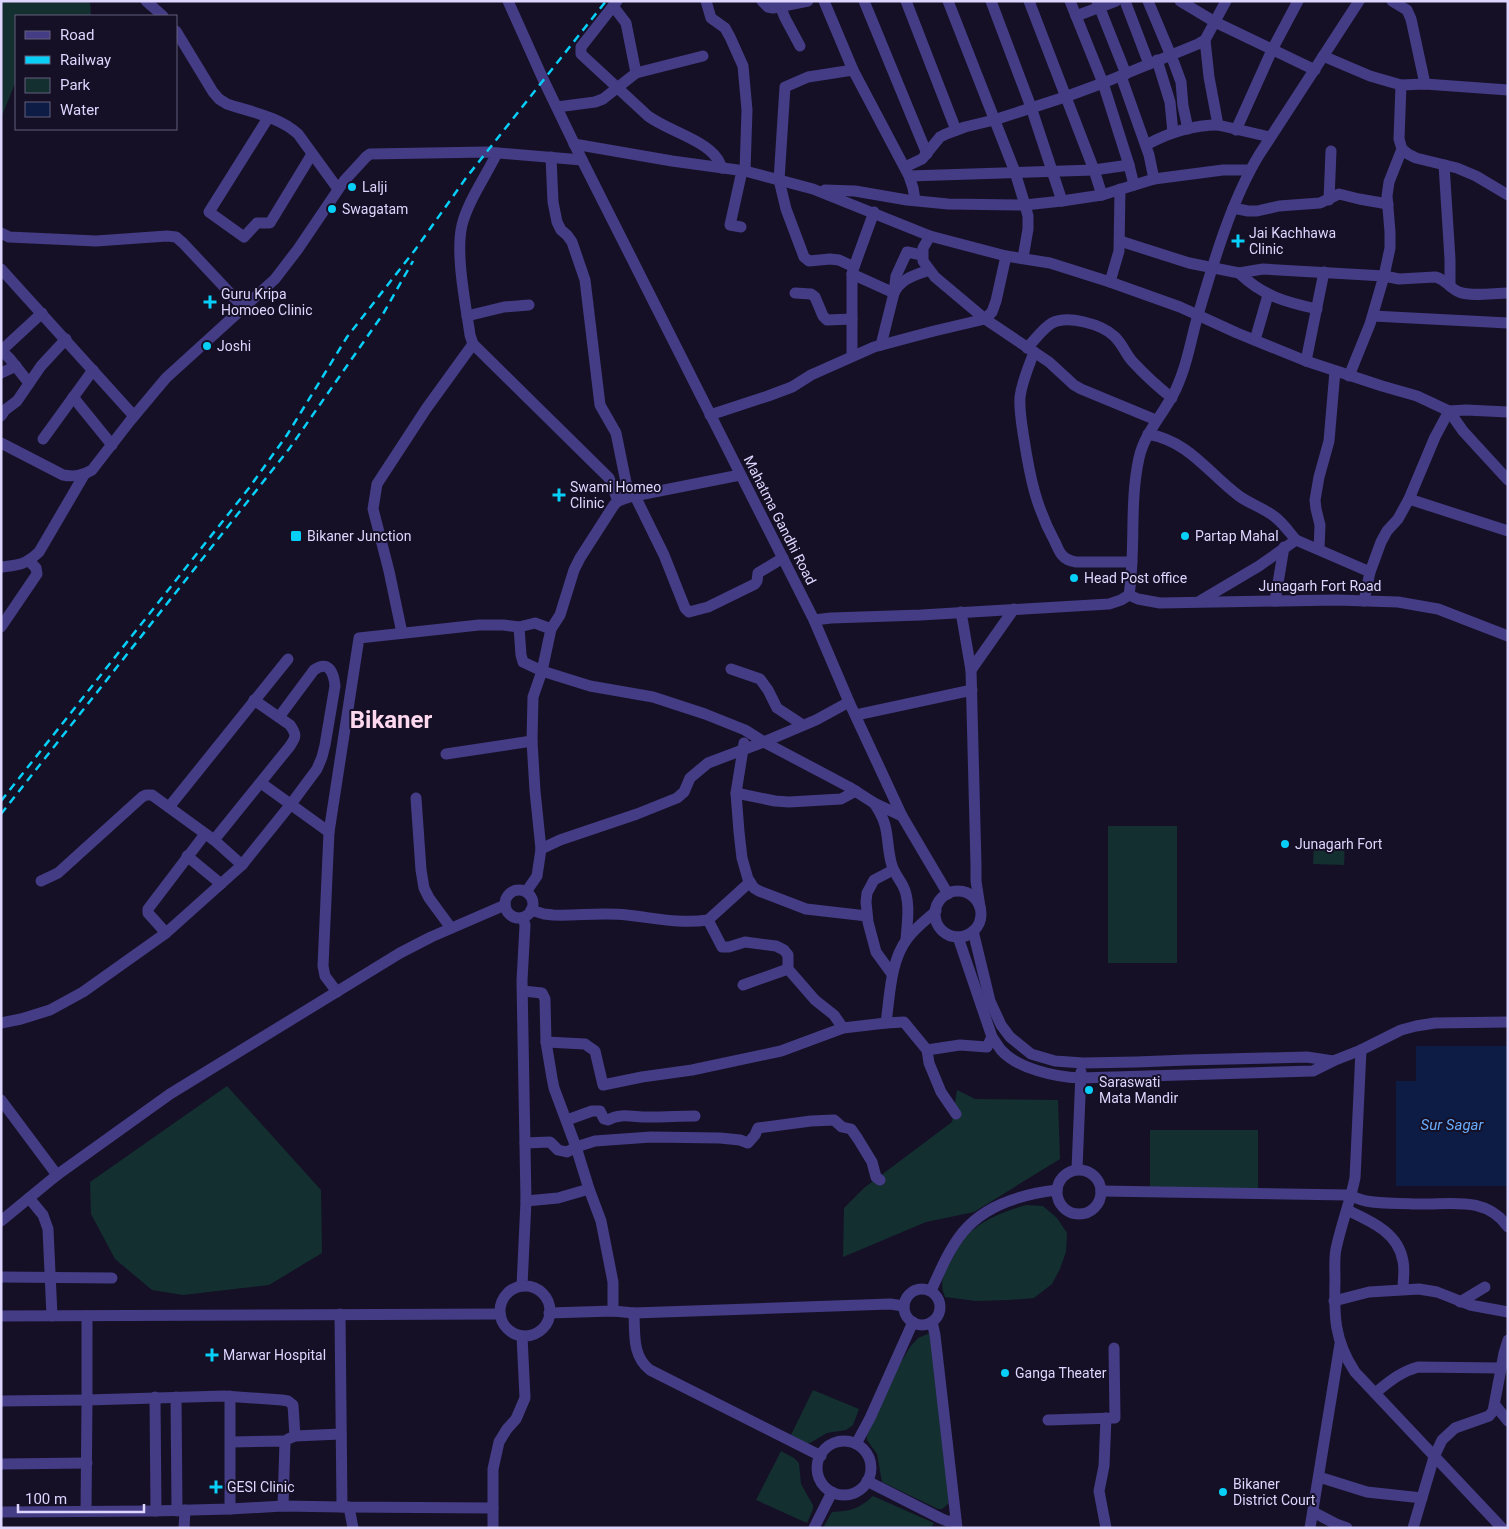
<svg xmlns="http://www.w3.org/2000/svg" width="1509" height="1529" viewBox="0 0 1509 1529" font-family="Roboto,sans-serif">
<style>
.green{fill:#132f30}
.water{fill:#0c1c44}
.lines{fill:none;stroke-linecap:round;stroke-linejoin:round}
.minor{stroke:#443c84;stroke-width:11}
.rail{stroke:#08cff8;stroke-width:2.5;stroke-dasharray:8 6;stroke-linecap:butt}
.poi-dot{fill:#08cff8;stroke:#151026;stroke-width:2}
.labels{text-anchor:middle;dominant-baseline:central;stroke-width:4;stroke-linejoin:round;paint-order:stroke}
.poi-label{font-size:14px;fill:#ded6fe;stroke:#151026;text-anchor:start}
.street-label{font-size:14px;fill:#ded6fe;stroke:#151026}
.water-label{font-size:15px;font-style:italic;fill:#68acfb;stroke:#151026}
.town-label{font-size:24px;font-weight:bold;fill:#fed8ee;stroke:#151026}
</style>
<rect width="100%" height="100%" fill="#151026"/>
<!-- green -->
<g class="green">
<path d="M1 1H90L91 16H16V81L1 118Z"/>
<rect x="1108" y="826" width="69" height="137"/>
<path d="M1314 842H1345L1344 865 1313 864Z"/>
<path d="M227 1086 321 1190 322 1253 269 1285 183 1295 152 1290 115 1259 91 1214 90 1182Z"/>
<path d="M957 1090 975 1099 1058 1100 1060 1159 974 1212 926 1222 843 1257 844 1208 864 1188 952 1122Z"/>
<rect x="1150" y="1130" width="108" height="62"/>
<path d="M1026 1205 1043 1206 1057 1218 1067 1233 1066 1252 1060 1269 1052 1284 1034 1298 1009 1300 976 1301 945 1297C939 1282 943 1275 951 1261 956 1253 960 1241 967 1235 983 1219 1005 1211 1026 1205Z"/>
<path d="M930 1333 949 1503 942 1509H938L882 1482 877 1454 867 1440V1436L891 1379 910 1347 918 1338Z"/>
<path d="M813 1390 859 1409 853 1425 846 1430 827 1433 810 1443H805L790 1437Z"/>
<path d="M781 1451 794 1458 799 1463 801 1484 813 1505V1509L807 1523 756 1500Z"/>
<path d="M873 1496 934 1523 931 1528H823L832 1512C851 1511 859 1509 873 1496Z"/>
</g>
<!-- water -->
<path class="water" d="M1416 1046H1508V1186H1396V1081H1416Z"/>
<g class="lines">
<!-- minor -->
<g class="minor">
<path d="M146 1 163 16"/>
<path d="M508 1 543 79 582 160 814 620 849 702 902 816 948 894"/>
<path d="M617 1 581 47V54L648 116C667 130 702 139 716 157 719 160 720 164 722 168"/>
<path d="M706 1 711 18 725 28 730 37 743 66 747 110 745 171"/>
<path d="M762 1 768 7 773 8 808 1"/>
<path d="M778 1 785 18 800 46"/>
<path d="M824 1 853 70 909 176 913 188 915 200"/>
<path d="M864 1 927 154"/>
<path d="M906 1 956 130"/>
<path d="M948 1 1015 172 1025 205 1028 216V229L1023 258"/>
<path d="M991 1 1031 107 1062 201"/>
<path d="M1029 1 1094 170 1102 195"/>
<path d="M1070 1 1103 83 1129 165"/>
<path d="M1097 1 1126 74"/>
<path d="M1125 1 1149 64"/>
<path d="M1148 1 1174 63 1181 82 1183 106 1188 129"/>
<path d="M1180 1 1215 22 1315 70"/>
<path d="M1392 1 1407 10 1411 19 1425 84"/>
<path d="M613 6 626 23 636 73"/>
<path d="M1076 16 1116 1"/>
<path d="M176 31 213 92 219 99 227 104C251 112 280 117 298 134L338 189"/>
<path d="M1205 40 1209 77 1218 125 1270 137"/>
<path d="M1323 56 1370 76 1401 85 1425 84 1508 90"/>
<path d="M1157 60 1170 102 1173 133"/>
<path d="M853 70 808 77 785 87 779 180 786 209 804 257 809 261 830 259 839 260 854 267"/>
<path d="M1121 76 1149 155 1154 179"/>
<path d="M1401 85 1399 139 1402 149 1408 154 1416 158 1457 168 1476 176 1508 195"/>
<path d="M557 107 595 102 603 99 636 73 703 56"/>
<path d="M268 118 209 212 244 237 257 223H270L312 154"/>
<path d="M1236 130 1272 50 1298 1"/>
<path d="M574 144 672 161 745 171 813 189 930 236 1006 256 1050 263 1110 282 1180 307 1237 333 1306 361 1382 386 1417 396 1449 411 1463 431 1508 480"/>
<path d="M1146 145C1168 133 1193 125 1218 125"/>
<path d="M497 153C486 176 468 201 462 225 455 254 466 306 470 335L473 344 609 478 618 501"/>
<path d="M551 157 553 202 557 222 561 230 567 235 572 242 585 280 600 405 616 433 629 497"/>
<path d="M1444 165 1450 259V286"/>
<path d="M905 167 922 159 940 137 946 134 965 127 994 120 1065 97 1103 83 1198 44 1205 40 1226 1"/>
<path d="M909 176 1094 170 1129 165 1134 185"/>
<path d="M825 190 855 191 907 200 948 204 1025 205 1062 201 1102 195 1154 179 1223 170H1250"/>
<path d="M1329 200 1331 151"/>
<path d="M1233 208 1248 211H1257L1279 206 1320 203 1339 194 1359 199 1388 204"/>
<path d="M741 227 730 225 742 171"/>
<path d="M1 233 9 237 96 241 167 236 176 237 183 243 243 307"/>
<path d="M930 236 923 248V261L935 277 985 319 1049 362 1074 385 1081 389 1156 420"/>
<path d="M1120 241 1189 263 1239 273 1263 269 1384 276 1399 279 1435 277C1446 279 1449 288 1459 292 1473 297 1493 293 1508 293"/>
<path d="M1 269 134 416"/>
<path d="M1239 273C1263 296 1285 302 1317 309"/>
<path d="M852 274 894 293 896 276 907 252 922 255"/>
<path d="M1110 282 1119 251 1120 189"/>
<path d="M795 293 811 294 815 297 823 316 827 320 852 319"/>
<path d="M467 316 504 307 529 305"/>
<path d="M1373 316 1508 323"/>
<path d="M1255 340 1268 295"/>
<path d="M881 345 894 293C901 278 916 275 929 270"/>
<path d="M1027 348C1035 340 1042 329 1052 323 1068 315 1101 324 1114 336 1122 343 1125 353 1132 361 1144 374 1158 387 1172 398"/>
<path d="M1 350 10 359 29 383"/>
<path d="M2 350 42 313"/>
<path d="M1034 352C1029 366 1022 381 1020 397 1019 410 1022 426 1024 439 1030 478 1036 507 1055 542 1057 546 1059 552 1062 555 1066 560 1070 561 1076 562H1132"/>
<path d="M852 356V274L854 267 874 212"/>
<path d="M1306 361 1324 272"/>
<path d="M1 373 16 366"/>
<path d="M1349 376 1370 324 1384 276 1390 248V232L1387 196 1389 182 1402 149"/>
<path d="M73 397 112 445"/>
<path d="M710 415 768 396 792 387 811 375 874 347 934 331 985 319 992 312 996 301 1006 256"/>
<path d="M1 416 5 410 17 401 41 366 66 339"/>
<path d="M1148 434C1190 442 1207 472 1239 496 1250 504 1264 508 1275 517 1283 523 1289 532 1296 540"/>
<path d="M43 439 93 370"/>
<path d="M1 443 63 475C74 477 82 476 92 470L130 421 166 378 275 279 298 249 344 181 366 157 370 154 487 152 582 160"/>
<path d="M635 496 664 555 685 608 689 612 708 607 755 584 757 581 758 573 783 558"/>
<path d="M1409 499 1508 531"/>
<path d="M1319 549 1320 525 1316 509 1315 500 1319 477 1329 441 1335 371"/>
<path d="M1 567C19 565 25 565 39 552L84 475"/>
<path d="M1129 595 1138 599 1160 603 1336 600 1398 602 1438 609 1508 636"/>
<path d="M1200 601 1259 566 1296 540 1370 572"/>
<path d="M1275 601 1284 547"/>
<path d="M1364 601 1370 572 1381 542 1387 531 1398 519 1409 499 1435 437 1449 411 1466 410 1508 412"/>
<path d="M961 612 971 670 976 865V881L980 907"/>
<path d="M814 620 831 618 921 615 1109 604 1121 600 1129 595C1136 550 1129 503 1139 458 1144 435 1160 418 1171 398 1176 391 1179 382 1182 374 1189 355 1192 335 1198 315 1213 264 1231 201 1259 155L1359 1"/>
<path d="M535 623 551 629 542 671 523 662 521 655 519 627Z"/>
<path d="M1 627 37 574 36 568 29 561"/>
<path d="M551 629 560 615 574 570 580 558 614 505 618 501 629 497 740 475"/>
<path d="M402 633 389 571 373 509 377 484 426 409 473 344"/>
<path d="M731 669 760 679 768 690 777 708 803 725"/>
<path d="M971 670 1014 609"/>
<path d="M856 715 972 690"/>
<path d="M744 743 736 793 739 832 742 858 748 879 754 888 759 891 806 909 867 916"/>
<path d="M446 754 532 741"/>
<path d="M261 783 329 832"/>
<path d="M736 793 775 801 789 802 841 799 856 791"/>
<path d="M416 798 421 870 424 888 429 898 451 928"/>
<path d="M874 803C891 828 885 837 891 862 893 872 899 878 903 886 911 902 907 923 906 940"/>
<path d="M169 807 288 659"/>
<path d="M214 840 290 746C296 737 297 735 290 725L254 700"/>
<path d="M541 849 560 840 637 814 677 798 684 792 690 778 708 763 764 742 816 720 849 702"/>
<path d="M187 856 221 884"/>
<path d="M41 881 58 873 142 797 146 795H152L214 840 242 865"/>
<circle cx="519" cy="904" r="14"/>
<circle cx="958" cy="914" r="23"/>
<path d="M526 892 537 876 541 849 535 791 532 741 533 697 542 671 590 686 653 697 705 714 745 730 764 742 849 787 874 803 902 816"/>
<path d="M531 910 544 914 553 915C577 916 602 912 627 915 655 918 680 924 708 920L750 882"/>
<path d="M708 920 722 947H729L745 942 776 946 784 950 788 955V969L815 1000 834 1015 843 1028"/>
<path d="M973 931 990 1001 1001 1025 1010 1037 1031 1054 1055 1061 1083 1063 1136 1062 1187 1060 1307 1057 1333 1061 1361 1050 1401 1030 1416 1026 1435 1023 1508 1022"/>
<path d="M166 933 148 913V909L205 834"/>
<path d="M958 937 992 1037C995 1041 998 1046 1001 1050 1018 1069 1056 1077 1080 1078L1313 1071 1333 1061"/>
<path d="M892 974 876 952 868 922 866 902 867 893 874 880 893 870"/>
<path d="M743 985 788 969"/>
<path d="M523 991 542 993 545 999 546 1042 552 1078 554 1088 576 1147 589 1189 601 1221 613 1282V1311"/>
<path d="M337 992 325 976 323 966 329 832 359 638 479 625H503L519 627"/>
<path d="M1 1023 21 1019 50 1010 83 992 166 933 242 865 291 804 317 769 322 757 325 745 335 686C334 674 329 659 314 670L279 717"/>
<path d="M886 1023C890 995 890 962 907 939 915 928 926 920 936 911"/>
<path d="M546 1042 585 1044 595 1051 603 1085 642 1077 692 1070 781 1051 843 1028 886 1023 904 1022 927 1050 929 1063 941 1092 956 1114"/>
<path d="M927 1050 960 1045 987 1047 992 1037"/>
<path d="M1361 1050 1355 1178C1350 1202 1341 1225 1336 1249 1334 1259 1335 1269 1335 1280 1334 1316 1334 1340 1355 1372L1502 1528"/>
<path d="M1 1100 57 1175"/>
<path d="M567 1120 592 1111H600L604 1119 608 1120C621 1112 636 1118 651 1117 666 1117 680 1116 695 1116"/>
<path d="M525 1143 550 1142 558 1150 567 1152 576 1147 595 1141 651 1137 720 1138 740 1140 748 1143 755 1135 758 1128 811 1121 834 1120 842 1127 851 1129 858 1139 872 1162 876 1177 880 1180"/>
<path d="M1077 1169 1081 1072"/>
<circle cx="1079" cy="1192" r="22"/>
<path d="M1101 1191 1348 1195C1354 1197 1360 1200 1366 1201 1382 1204 1400 1203 1416 1204 1450 1205 1485 1195 1508 1227"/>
<path d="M29 1198 43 1215 48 1229 52 1316"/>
<path d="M526 1201 558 1198 589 1189"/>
<path d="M1347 1210C1370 1221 1398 1232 1403 1261 1405 1270 1403 1280 1403 1289"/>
<path d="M1 1221 57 1175 170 1094 400 953 431 937 505 905"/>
<path d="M1 1277 112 1278"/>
<path d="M522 1286 526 1201 522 981 525 925 523 918"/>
<circle cx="525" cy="1311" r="25"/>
<circle cx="922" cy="1307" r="18"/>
<path d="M931 1291C940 1271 949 1249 963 1232 985 1205 1023 1194 1057 1190"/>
<path d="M1334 1301 1369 1292 1419 1289 1437 1292 1470 1305 1508 1312"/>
<path d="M1460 1302 1485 1287"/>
<path d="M549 1313 613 1311 634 1313 890 1304 904 1306"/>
<path d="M634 1313C635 1334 632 1356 650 1370L821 1456"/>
<path d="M340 1314 342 1507 493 1508V1469L499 1442 507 1429 516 1419 525 1398 522 1336"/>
<path d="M1 1316 500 1314"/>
<path d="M932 1322 935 1335 957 1528"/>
<path d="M1375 1393C1389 1382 1400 1372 1418 1367L1501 1368"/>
<path d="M155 1397 156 1511"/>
<path d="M176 1397 177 1511"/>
<path d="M1 1401 87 1400 224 1396 282 1400 288 1401 293 1405 295 1436"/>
<path d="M1495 1405 1508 1421"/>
<path d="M1048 1420 1115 1418 1114 1348"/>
<path d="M288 1439 295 1436 341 1434"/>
<circle cx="844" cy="1468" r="27"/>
<path d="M231 1442 285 1441 283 1506"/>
<path d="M856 1444 870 1418 913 1322"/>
<path d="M1 1464 87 1463"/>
<path d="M1319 1477 1367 1492 1422 1498"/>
<path d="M867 1481 940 1518 947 1521H956"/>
<path d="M349 1507 353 1528"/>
<path d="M493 1508V1528"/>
<path d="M230 1509V1396"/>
<path d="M86 1511 87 1400V1316"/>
<path d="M1 1512 153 1511 230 1509 283 1506 342 1507"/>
<path d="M1313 1512 1336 1524 1347 1528"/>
<path d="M184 1528 185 1510"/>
<path d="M814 1528 832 1492"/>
<path d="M1106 1528 1099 1491 1104 1466 1106 1418"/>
<path d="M1310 1528 1340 1344"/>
<path d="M1413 1528 1434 1457 1442 1440 1455 1428 1489 1416 1493 1411 1504 1353 1508 1340"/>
</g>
<!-- rail -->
<g class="rail">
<path d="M1 801 249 488 287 435 347 337 415 250 466 178 606 1"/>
<path d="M1 814 289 449 383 314 413 261"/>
</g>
</g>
<!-- markers -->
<g class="poi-dot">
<circle cx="352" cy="187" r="5"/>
<circle cx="332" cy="209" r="5"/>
<path d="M1235.5 233.5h5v5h5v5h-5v5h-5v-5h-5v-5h5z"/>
<path d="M207.5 294.5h5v5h5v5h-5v5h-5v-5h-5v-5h5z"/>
<circle cx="207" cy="346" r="5"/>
<path d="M556.5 487.5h5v5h5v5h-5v5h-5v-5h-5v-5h5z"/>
<rect x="290" y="530" width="12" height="12" rx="2.5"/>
<circle cx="1185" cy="536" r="5"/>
<circle cx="1074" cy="578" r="5"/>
<circle cx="1285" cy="844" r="5"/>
<circle cx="1089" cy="1090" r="5"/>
<path d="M209.5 1347.5h5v5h5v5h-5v5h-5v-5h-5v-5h5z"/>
<circle cx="1005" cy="1373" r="5"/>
<path d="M213.5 1479.5h5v5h5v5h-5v5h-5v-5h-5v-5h5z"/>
<circle cx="1223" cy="1492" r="5"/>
</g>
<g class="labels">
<!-- poi labels -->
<g class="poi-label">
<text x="362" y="187">Lalji</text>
<text x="342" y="209">Swagatam</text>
<text x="1249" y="233">Jai Kachhawa<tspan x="1249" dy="16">Clinic</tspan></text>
<text x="221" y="294">Guru Kripa<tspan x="221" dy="16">Homoeo Clinic</tspan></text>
<text x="217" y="346">Joshi</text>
<text x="570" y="487">Swami Homeo<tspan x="570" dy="16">Clinic</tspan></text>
<text x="307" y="536">Bikaner Junction</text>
<text x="1195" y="536">Partap Mahal</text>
<text x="1084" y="578">Head Post office</text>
<text x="1295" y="844">Junagarh Fort</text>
<text x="1099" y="1082">Saraswati<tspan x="1099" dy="16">Mata Mandir</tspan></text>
<text x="223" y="1355">Marwar Hospital</text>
<text x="1015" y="1373">Ganga Theater</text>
<text x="1233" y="1484">Bikaner<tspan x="1233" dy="16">District Court</tspan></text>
<text x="227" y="1487">GESI Clinic</text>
</g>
<!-- street labels -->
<g class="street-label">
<text transform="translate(780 520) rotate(63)">Mahatma Gandhi Road</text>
<text x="1320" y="586">Junagarh Fort Road</text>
</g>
<!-- water labels -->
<g class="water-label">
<text x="1452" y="1125">Sur Sagar</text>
</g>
<!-- town labels -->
<g class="town-label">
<text x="391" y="720">Bikaner</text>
</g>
</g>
<!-- border -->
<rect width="1509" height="1529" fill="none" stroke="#ded6fe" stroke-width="5"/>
<!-- legend -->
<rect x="15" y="15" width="162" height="115" fill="#151026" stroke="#655f7c"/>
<rect x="25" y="31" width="25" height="8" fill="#443c84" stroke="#655f7c"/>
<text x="60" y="40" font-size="15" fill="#ded6fe">Road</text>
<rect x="25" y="56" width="25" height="8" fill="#08cff8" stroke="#655f7c"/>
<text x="60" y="65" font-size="15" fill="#ded6fe">Railway</text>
<rect x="25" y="78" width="25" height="15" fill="#132f30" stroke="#655f7c"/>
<text x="60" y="90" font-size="15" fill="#ded6fe">Park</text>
<rect x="25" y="102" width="25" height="15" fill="#0c1c44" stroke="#655f7c"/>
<text x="60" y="115" font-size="15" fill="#ded6fe">Water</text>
<!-- scale -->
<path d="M18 1504v8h126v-8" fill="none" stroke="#ded6fe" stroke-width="2.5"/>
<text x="25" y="1504" font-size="15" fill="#ded6fe" stroke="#151026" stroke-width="4" paint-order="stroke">100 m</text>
</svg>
